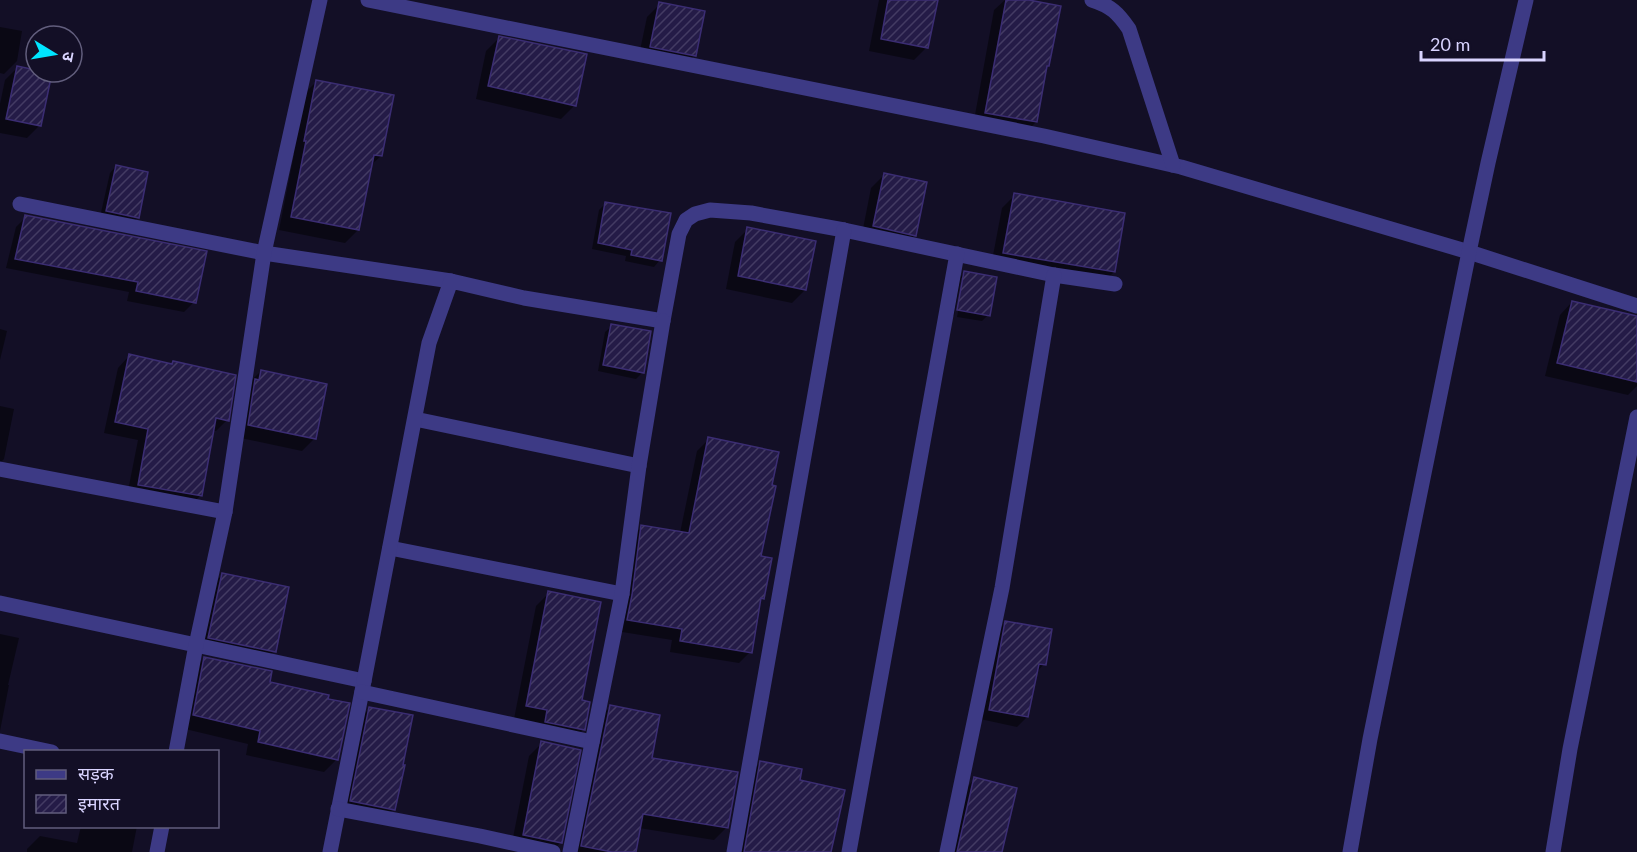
<svg xmlns="http://www.w3.org/2000/svg" width="1637" height="852" viewBox="0 0 1637 852" font-family="Lato,'Noto Sans Devanagari',sans-serif">
<style>
.shadow{fill:#0007}
.building{fill:url(#building-hatch);stroke:#3b2d73;stroke-width:1.5}
.lines{fill:none;stroke-linecap:round;stroke-linejoin:round}
.street{stroke:#3d3a85;stroke-width:15}
</style>
<defs>
<pattern id="building-hatch" width="6" height="6" patternUnits="userSpaceOnUse" patternTransform="scale(1.5)"><rect width="6" height="6" fill="#241b47"/><path d="M-1 1l2-2M0 6l6-6M5 7l2-2" fill="none" stroke="#433b63"/></pattern>
</defs>
<rect width="100%" height="100%" fill="#130f26"/>
<!-- shadow -->
<g class="shadow">
<path d="M879 0H936L927 47 914 60 869 51Z"/>
<path d="M1005 0H1021L1048 65 1045 68 1036 122 1023 135 973 126 994 10Z"/>
<path d="M660 4 695 55 682 68 638 60 647 17Z"/>
<path d="M0 27 22 31 17 61 4 74 0 73Z"/>
<path d="M499 38 574 106 561 119 476 99 486 51Z"/>
<path d="M18 67 50 74 40 125 27 138 0 133V104L5 80Z"/>
<path d="M317 81 381 156 370 166 358 230 345 243 279 230 294 154 292 153 304 94Z"/>
<path d="M116 166 138 217 132 224 100 217 110 173Z"/>
<path d="M884 175 915 235 902 248 861 239 871 188Z"/>
<path d="M1015 195 1123 214 1114 272 1101 285 991 266 1002 208Z"/>
<path d="M606 203 660 260 654 267 625 261 626 256 592 249 599 210Z"/>
<path d="M26 217 194 302 184 312 127 301 129 292 6 268 16 227Z"/>
<path d="M748 229 805 290 792 303 726 289 735 242Z"/>
<path d="M964 273 988 315 982 321 957 317 964 278H961L954 316H951L958 279Z"/>
<path d="M1572 302 1637 317V386L1628 395 1545 376 1560 315Z"/>
<path d="M612 326 643 372 636 379 598 371 605 332Z"/>
<path d="M0 329 7 331 0 360Z"/>
<path d="M129 356 171 365 173 363 227 420 216 431H212L201 495 189 507 127 496 138 440 104 433 118 368Z"/>
<path d="M261 371 315 438 302 451 236 437 248 384Z"/>
<path d="M0 406 14 409 4 459 0 463Z"/>
<path d="M709 439 763 598 759 602 750 652 739 663 670 652 672 640 616 631 630 538 642 527 680 533 697 451Z"/>
<path d="M222 575 274 651 261 664 196 650 209 588Z"/>
<path d="M549 593 580 701 589 703 583 730 570 743 514 719 536 606Z"/>
<path d="M1006 622 1044 664 1036 673 1027 717 1017 727 980 719 996 632Z"/>
<path d="M0 634 19 638 8 685H9L0 731Z"/>
<path d="M204 658 268 683 337 759 324 772 246 755 248 744 181 728 191 671Z"/>
<path d="M610 707 650 760 727 827 714 840 639 828 634 852H570L597 720Z"/>
<path d="M369 709 394 809 381 822 338 814 356 722Z"/>
<path d="M542 743 561 842 551 852 511 848 529 756Z"/>
<path d="M760 763 798 781 830 852H734L747 776Z"/>
<path d="M975 779 1000 852H948L962 792Z"/>
<path d="M81 826H137L132 852H27V849L40 836 77 843Z"/>
</g>
<!-- building -->
<g class="building">
<path d="M888 0H938L928 48 881 39Z"/>
<path d="M1006 0H1029L1061 6 1049 66H1047L1037 122 985 113Z"/>
<path d="M659 2 705 11 696 56 650 47Z"/>
<path d="M499 36 587 54 576 106 488 86Z"/>
<path d="M17 66 36 70V72L52 73 41 126 6 119Z"/>
<path d="M316 80 394 95 382 156 374 155 359 230 291 217 306 141H304Z"/>
<path d="M116 165 148 172 139 218 106 211Z"/>
<path d="M884 173 927 182 916 236 873 226Z"/>
<path d="M1014 193 1125 213 1115 272 1003 253Z"/>
<path d="M605 202 671 213 662 261 631 255 632 250 598 243Z"/>
<path d="M25 215 207 251 196 303 136 291 138 282 15 259Z"/>
<path d="M747 227 816 241 806 290 738 276Z"/>
<path d="M964 271 997 277 990 316 957 310Z"/>
<path d="M1572 301 1637 316V382L1557 363Z"/>
<path d="M611 324 651 331 644 373 603 365Z"/>
<path d="M129 354 172 364 173 361 236 375 229 421 216 418 202 496 138 485 148 429 115 422Z"/>
<path d="M261 370 327 384 316 439 248 425 255 379 259 380Z"/>
<path d="M708 437 779 452 772 485 776 486 761 556 772 558 764 599 761 598 752 653 680 641 682 629 627 620 632 595 641 525 689 533Z"/>
<path d="M222 573 289 587 276 652 208 638Z"/>
<path d="M548 591 601 602 582 700 590 702 585 730 545 722 547 710 526 706Z"/>
<path d="M1005 621 1052 629 1046 665 1039 664 1028 717 989 710Z"/>
<path d="M204 657 272 671 270 682 329 695 328 699 350 703 338 760 258 742 260 731 193 715Z"/>
<path d="M610 705 660 715 652 758 738 772 728 828 643 814 636 852H612L581 846Z"/>
<path d="M369 707 413 715 403 765H405L395 810 350 801Z"/>
<path d="M541 741 581 750 562 843 523 835Z"/>
<path d="M760 761 802 769 800 780 845 790 831 852H744Z"/>
<path d="M974 777 1017 788 1002 852H957Z"/>
</g>
<g class="lines">
<!-- street -->
<g class="street">
<path d="M368 0 1044 136 1181 167 1469 252 1637 306"/>
<path d="M1092 0C1111 6 1118 13 1129 29L1173 165"/>
<path d="M20 204 264 253 451 281"/>
<path d="M415 419 639 466"/>
<path d="M0 469 225 512"/>
<path d="M390 548 622 594"/>
<path d="M0 603 364 681 330 852"/>
<path d="M364 681 429 343 451 281 524 298 663 321 679 234 686 220 695 214 710 210 751 213 844 230 1054 275 1115 284"/>
<path d="M362 692 592 742"/>
<path d="M0 741 52 752"/>
<path d="M176 752 196 645 225 512 264 253 320 0"/>
<path d="M338 809 480 836 553 852"/>
<path d="M157 852 162 826"/>
<path d="M570 852 622 594 639 466 663 321"/>
<path d="M734 852 844 230"/>
<path d="M849 852 957 254"/>
<path d="M947 852 1002 588 1054 275"/>
<path d="M1350 852 1370 739 1469 252 1488 163 1526 0"/>
<path d="M1553 852 1570 749 1637 417"/>
</g>
</g>
<!-- legend -->
<rect x="24" y="750" width="195" height="78" fill="#130f26" stroke="#625e7d" stroke-width="1.5"/>
<rect x="36" y="770" width="30" height="9" fill="#3d3a85" stroke="#625e7d" stroke-width="1.5"/>
<text x="78" y="780" font-size="18" fill="#d9d4ff">सड़क</text>
<rect x="36" y="795" width="30" height="18" fill="url(#building-hatch)" stroke="#625e7d" stroke-width="1.5"/>
<text x="78" y="810" font-size="18" fill="#d9d4ff">इमारत</text>
<!-- north arrow -->
<g transform="translate(54 54) rotate(101)"><circle r="28" fill="#130f26" stroke="#625e7d" stroke-width="1.5"/>
<path d="M0-4.5L10 22L0 15L-10 22Z" fill="#00e5ff"/>
<text y="-9" font-size="16" font-weight="bold" text-anchor="middle" fill="#d9d4ff">उ</text>
</g>
<!-- scale -->
<path d="M1421 51v9h123v-9" fill="none" stroke="#d9d4ff" stroke-width="3"/>
<text x="1430" y="51" font-size="18" fill="#d9d4ff" stroke="#130f26" stroke-width="4.5" paint-order="stroke">20 m</text>
</svg>
